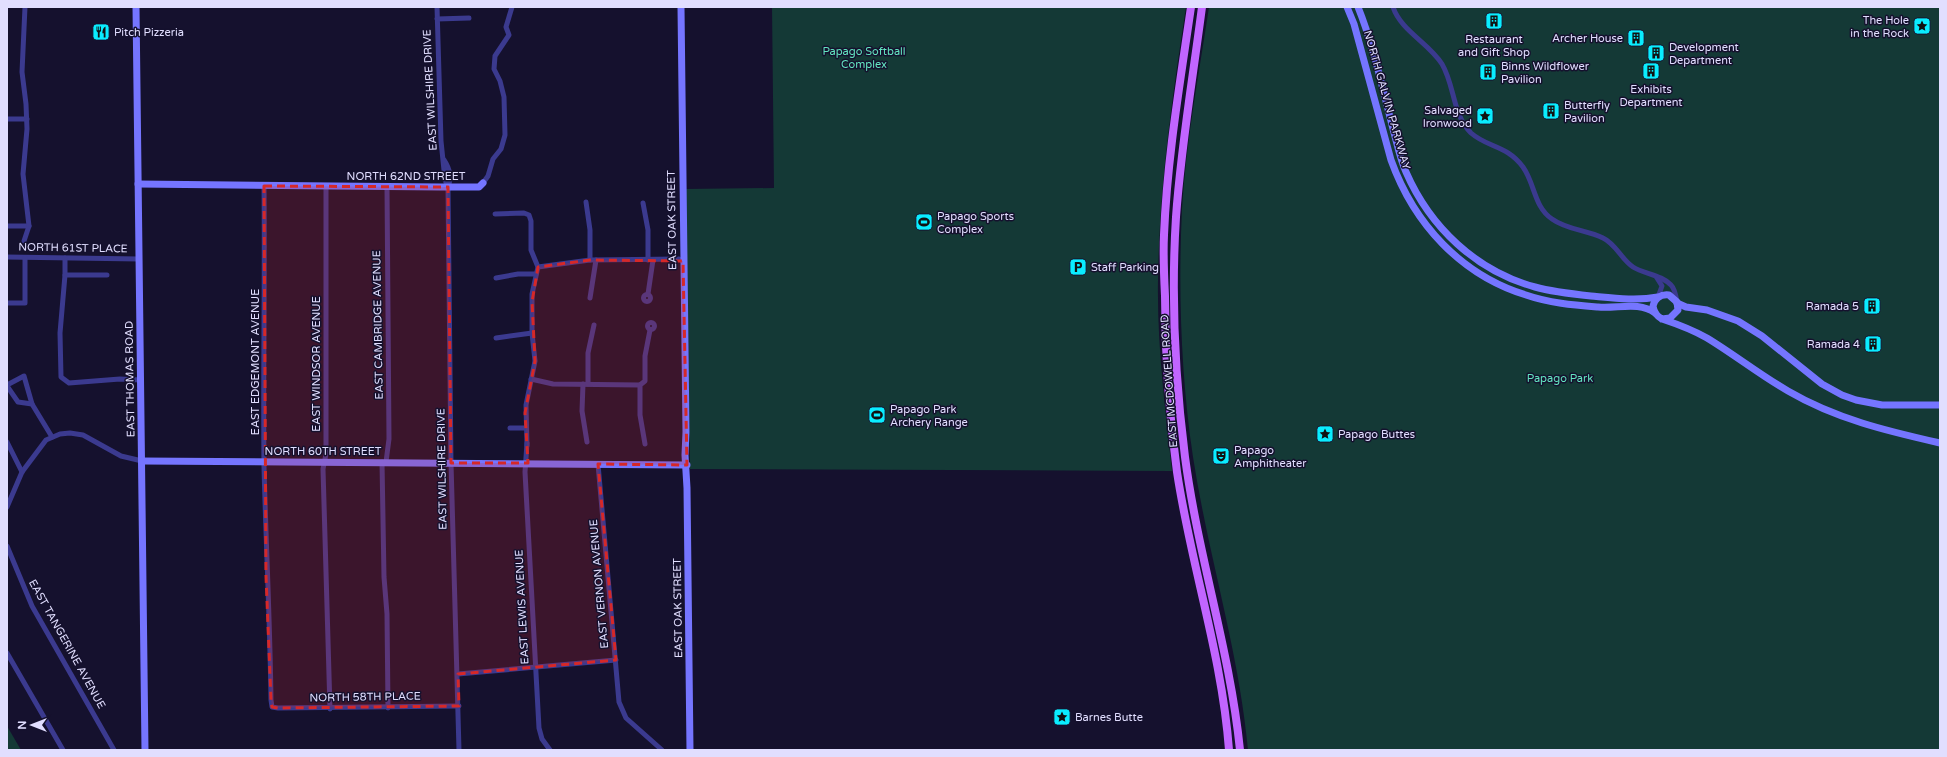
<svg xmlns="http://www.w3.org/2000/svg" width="1947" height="757" viewBox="0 0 1947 757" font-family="'Varela Round',sans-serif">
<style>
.green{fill:#143936}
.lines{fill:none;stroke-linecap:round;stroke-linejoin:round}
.street{stroke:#3b3a8f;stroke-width:5}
.secondary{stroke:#7575ff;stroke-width:7}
.primary{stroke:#c165ff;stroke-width:8}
.marked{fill:#d62828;fill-opacity:0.2;stroke:#d62828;stroke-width:3;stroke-dasharray:8 5;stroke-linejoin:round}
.labels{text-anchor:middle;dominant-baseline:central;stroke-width:3;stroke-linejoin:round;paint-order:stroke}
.poi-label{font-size:11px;fill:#e1deff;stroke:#15112e;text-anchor:start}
.park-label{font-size:11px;fill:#63e6c1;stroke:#15112e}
.street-label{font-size:11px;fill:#e1deff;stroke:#15112e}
</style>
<rect width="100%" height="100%" fill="#15112e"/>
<!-- green -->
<g class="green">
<path d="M772 7H1186C1172 98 1159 189 1158 281 1157 345 1165 408 1172 471L690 469 686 189 774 188Z"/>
<path d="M1209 7H1940V750H1248C1239 651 1208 555 1193 457 1181 376 1178 291 1182 209 1186 141 1199 74 1209 7Z"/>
<path d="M7 726 21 750H7Z"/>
</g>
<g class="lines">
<!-- street -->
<g class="street">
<path d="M437 7 441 141 445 180 448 187 451 463 459 750"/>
<path d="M1393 7C1401 31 1429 43 1442 64 1455 86 1452 114 1471 133 1488 148 1507 145 1523 167 1535 184 1534 207 1552 219 1567 230 1587 230 1603 238 1616 244 1621 259 1633 267 1644 274 1662 275 1671 285 1675 289 1676 296 1677 302"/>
<path d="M437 19 469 18"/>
<path d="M7 119H27"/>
<path d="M444 160C450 169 452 177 448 187"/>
<path d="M483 183 488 176 493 159 501 149 505 135 504 97 500 81 494 69 495 56 509 35 506 27 512 7"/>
<path d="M264 186C265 280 263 373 264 467 266 545 270 623 271 700L272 707 278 708 459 706"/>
<path d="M326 186V454L323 469 330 709"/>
<path d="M586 202 590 230V260"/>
<path d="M643 203 648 230V260"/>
<path d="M495 214 524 213 529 215 531 221V250L538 267 532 294V333L535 361 526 405 527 446"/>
<path d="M7 226H29"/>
<path d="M24 241 29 226 23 174 27 129 26 104 22 72 25 7"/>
<path d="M7 257 139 259"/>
<path d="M538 267 590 260 679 259 683 261"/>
<path d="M65 275V258"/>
<path d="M107 275H65L60 333 61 377 69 383 120 379 141 380"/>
<path d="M496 278 518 274H536"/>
<path d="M1657 278 1662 286 1658 297"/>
<path d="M648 294 653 260"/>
<circle cx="647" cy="298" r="3.5"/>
<path d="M590 298 596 260"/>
<path d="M7 303H25V258"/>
<circle cx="651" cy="326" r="3.5"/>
<path d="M496 338 532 333"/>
<path d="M531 379 553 384 640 385"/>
<path d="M583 384 582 411 587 442"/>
<path d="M588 384V353L594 325"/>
<path d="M7 385 24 376 32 404"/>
<path d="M7 386 18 402 32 404 52 437"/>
<path d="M510 428H526"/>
<path d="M7 442 22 472"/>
<path d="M527 443 525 472 539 728 542 739 550 750"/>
<path d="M645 444 640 415V385L645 381V356L650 330"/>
<path d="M382 462 384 577 387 614 388 708"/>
<path d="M386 462 389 439 387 187"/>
<path d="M598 464 619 702 626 718 662 750"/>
<path d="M7 507 22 472 46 440 60 434 70 433 83 435 121 456 142 461"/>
<path d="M7 546 32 606 114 750"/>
<path d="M7 653 63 750"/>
<path d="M458 674 616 660"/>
</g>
<!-- secondary -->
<g class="secondary">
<path d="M136 7 145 750"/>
<path d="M681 7 686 432 685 455 687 488 690 750"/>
<path d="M1347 7 1354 24 1391 160C1414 224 1461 275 1526 295 1549 303 1574 305 1598 307 1617 309 1639 301 1655 313"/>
<path d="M1358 7C1373 44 1383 90 1393 129 1397 143 1400 159 1406 172 1430 227 1476 271 1535 287 1553 292 1572 294 1591 296 1613 298 1636 301 1658 297"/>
<path d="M138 184 441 187H479L483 183"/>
<path d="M1677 303 1686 307 1707 310 1738 321 1762 336 1822 384 1842 395 1856 400 1882 405H1940"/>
<path d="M1662 319 1670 318 1678 310 1677 302 1669 295C1661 294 1655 298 1653 306 1654 312 1656 316 1662 319 1677 324 1693 330 1707 338 1735 355 1760 375 1788 391 1836 419 1887 431 1940 443"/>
<path d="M142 461 687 465"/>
</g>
<!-- primary -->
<g class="primary">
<path d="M1191 7C1180 83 1167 159 1164 235 1163 255 1164 276 1165 296 1165 355 1169 414 1177 472 1191 566 1222 655 1229 750"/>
<path d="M1202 7C1193 77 1181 146 1176 217 1171 296 1175 378 1185 457 1198 556 1230 651 1240 750"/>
</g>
</g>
<!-- marked area -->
<path class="marked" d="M264 186 448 187 451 463H528L525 413 535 361 532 302 538 267 590 260 683 261 687 465 598 464 616 660 458 674 459 706 278 708 272 707 271 700 266 576Z"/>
<!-- icons -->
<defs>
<g id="building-square" transform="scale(0.9)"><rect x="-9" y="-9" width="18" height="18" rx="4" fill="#0aedff" stroke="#15112e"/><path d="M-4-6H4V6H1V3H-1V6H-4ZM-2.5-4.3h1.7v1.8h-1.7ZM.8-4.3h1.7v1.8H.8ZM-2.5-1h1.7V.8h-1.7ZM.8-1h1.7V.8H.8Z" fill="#111"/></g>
<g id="sight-square" transform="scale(0.9)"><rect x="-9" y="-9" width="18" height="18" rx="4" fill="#0aedff" stroke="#15112e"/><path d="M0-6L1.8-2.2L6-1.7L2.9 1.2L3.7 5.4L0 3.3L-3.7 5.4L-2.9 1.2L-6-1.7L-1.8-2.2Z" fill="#111"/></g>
<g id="restaurant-square" transform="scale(0.9)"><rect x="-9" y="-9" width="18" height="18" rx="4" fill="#0aedff" stroke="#15112e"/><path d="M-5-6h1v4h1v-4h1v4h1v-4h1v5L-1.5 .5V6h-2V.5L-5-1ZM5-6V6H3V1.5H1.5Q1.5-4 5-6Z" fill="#111"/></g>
<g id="stadium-square" transform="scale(0.9)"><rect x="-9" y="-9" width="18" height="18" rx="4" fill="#0aedff" stroke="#15112e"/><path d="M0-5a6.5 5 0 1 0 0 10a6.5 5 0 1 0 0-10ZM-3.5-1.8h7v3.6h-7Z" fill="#111"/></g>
<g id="parking-square" transform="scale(0.9)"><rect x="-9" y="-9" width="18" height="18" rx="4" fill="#0aedff" stroke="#15112e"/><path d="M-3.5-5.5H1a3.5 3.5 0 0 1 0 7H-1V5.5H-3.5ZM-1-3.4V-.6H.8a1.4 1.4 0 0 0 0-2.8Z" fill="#111"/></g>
<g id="theatre-square" transform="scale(0.9)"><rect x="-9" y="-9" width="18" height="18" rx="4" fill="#0aedff" stroke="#15112e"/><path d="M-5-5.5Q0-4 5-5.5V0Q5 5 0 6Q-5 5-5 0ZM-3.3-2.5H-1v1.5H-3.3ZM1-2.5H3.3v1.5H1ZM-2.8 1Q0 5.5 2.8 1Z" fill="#111"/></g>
</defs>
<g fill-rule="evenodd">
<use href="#building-square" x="1494" y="21"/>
<use href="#sight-square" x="1922" y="26"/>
<use href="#restaurant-square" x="101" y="32"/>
<use href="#building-square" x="1636" y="38"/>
<use href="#building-square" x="1656" y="53"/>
<use href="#building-square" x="1651" y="71"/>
<use href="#building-square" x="1488" y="72"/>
<use href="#building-square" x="1551" y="111"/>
<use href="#sight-square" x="1485" y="116"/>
<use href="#stadium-square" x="924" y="222"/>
<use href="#parking-square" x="1078" y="267"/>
<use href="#building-square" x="1872" y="306"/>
<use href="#building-square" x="1873" y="344"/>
<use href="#stadium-square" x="877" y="415"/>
<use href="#sight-square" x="1325" y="434"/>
<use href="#theatre-square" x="1221" y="456"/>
<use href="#sight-square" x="1062" y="717"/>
</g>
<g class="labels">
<!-- poi labels -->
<g class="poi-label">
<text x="1909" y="20" text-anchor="end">The Hole<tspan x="1909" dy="13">in the Rock</tspan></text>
<text x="114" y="32">Pitch Pizzeria</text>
<text x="1623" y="38" text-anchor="end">Archer House</text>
<text x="1494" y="39" text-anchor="middle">Restaurant<tspan x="1494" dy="13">and Gift Shop</tspan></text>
<text x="1669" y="47">Development<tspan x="1669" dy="13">Department</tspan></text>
<text x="1501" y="66">Binns Wildflower<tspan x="1501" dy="13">Pavilion</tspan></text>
<text x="1651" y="89" text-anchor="middle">Exhibits<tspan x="1651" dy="13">Department</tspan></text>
<text x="1564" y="105">Butterfly<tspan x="1564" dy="13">Pavilion</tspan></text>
<text x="1472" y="110" text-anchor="end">Salvaged<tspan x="1472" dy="13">Ironwood</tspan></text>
<text x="937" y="216">Papago Sports<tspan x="937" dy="13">Complex</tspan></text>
<text x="1091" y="267">Staff Parking</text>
<text x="1859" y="306" text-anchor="end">Ramada 5</text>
<text x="1860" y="344" text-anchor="end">Ramada 4</text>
<text x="890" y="409">Papago Park<tspan x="890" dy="13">Archery Range</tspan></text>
<text x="1338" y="434">Papago Buttes</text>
<text x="1234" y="450">Papago<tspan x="1234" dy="13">Amphitheater</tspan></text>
<text x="1075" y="717">Barnes Butte</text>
</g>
<!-- park labels -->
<g class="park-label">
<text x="864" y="51">Papago Softball<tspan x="864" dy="13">Complex</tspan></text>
<text x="1560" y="378">Papago Park</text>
</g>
<!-- street labels -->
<g class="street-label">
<text transform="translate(430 90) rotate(-93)">EAST WILSHIRE DRIVE</text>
<text transform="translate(1387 100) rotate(74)">NORTH GALVIN PARKWAY</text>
<text x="406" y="176">NORTH 62ND STREET</text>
<text transform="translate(672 220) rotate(-91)">EAST OAK STREET</text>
<text transform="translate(73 248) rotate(1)">NORTH 61ST PLACE</text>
<text transform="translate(378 325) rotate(-91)">EAST CAMBRIDGE AVENUE</text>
<text transform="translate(255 362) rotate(-90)">EAST EDGEMONT AVENUE</text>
<text transform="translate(316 364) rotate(-90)">EAST WINDSOR AVENUE</text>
<text transform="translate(130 379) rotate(-91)">EAST THOMAS ROAD</text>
<text transform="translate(1169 381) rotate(-94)">EAST MCDOWELL ROAD</text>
<text x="323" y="451">NORTH 60TH STREET</text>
<text transform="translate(442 469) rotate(-91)">EAST WILSHIRE DRIVE</text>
<text transform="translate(599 584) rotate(-95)">EAST VERNON AVENUE</text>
<text transform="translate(522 607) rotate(-93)">EAST LEWIS AVENUE</text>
<text transform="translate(678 608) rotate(-91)">EAST OAK STREET</text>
<text transform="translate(67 644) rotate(61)">EAST TANGERINE AVENUE</text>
<text transform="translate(365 697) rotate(-1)">NORTH 58TH PLACE</text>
</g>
</g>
<!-- border -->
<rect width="1947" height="757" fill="none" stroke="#e1deff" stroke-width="16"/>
<!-- north arrow -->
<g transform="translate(32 725) rotate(270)" stroke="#15112e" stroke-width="3" paint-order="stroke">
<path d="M0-3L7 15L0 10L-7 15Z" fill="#e1deff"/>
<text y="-6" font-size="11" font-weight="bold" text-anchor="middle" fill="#e1deff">N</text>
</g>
</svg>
